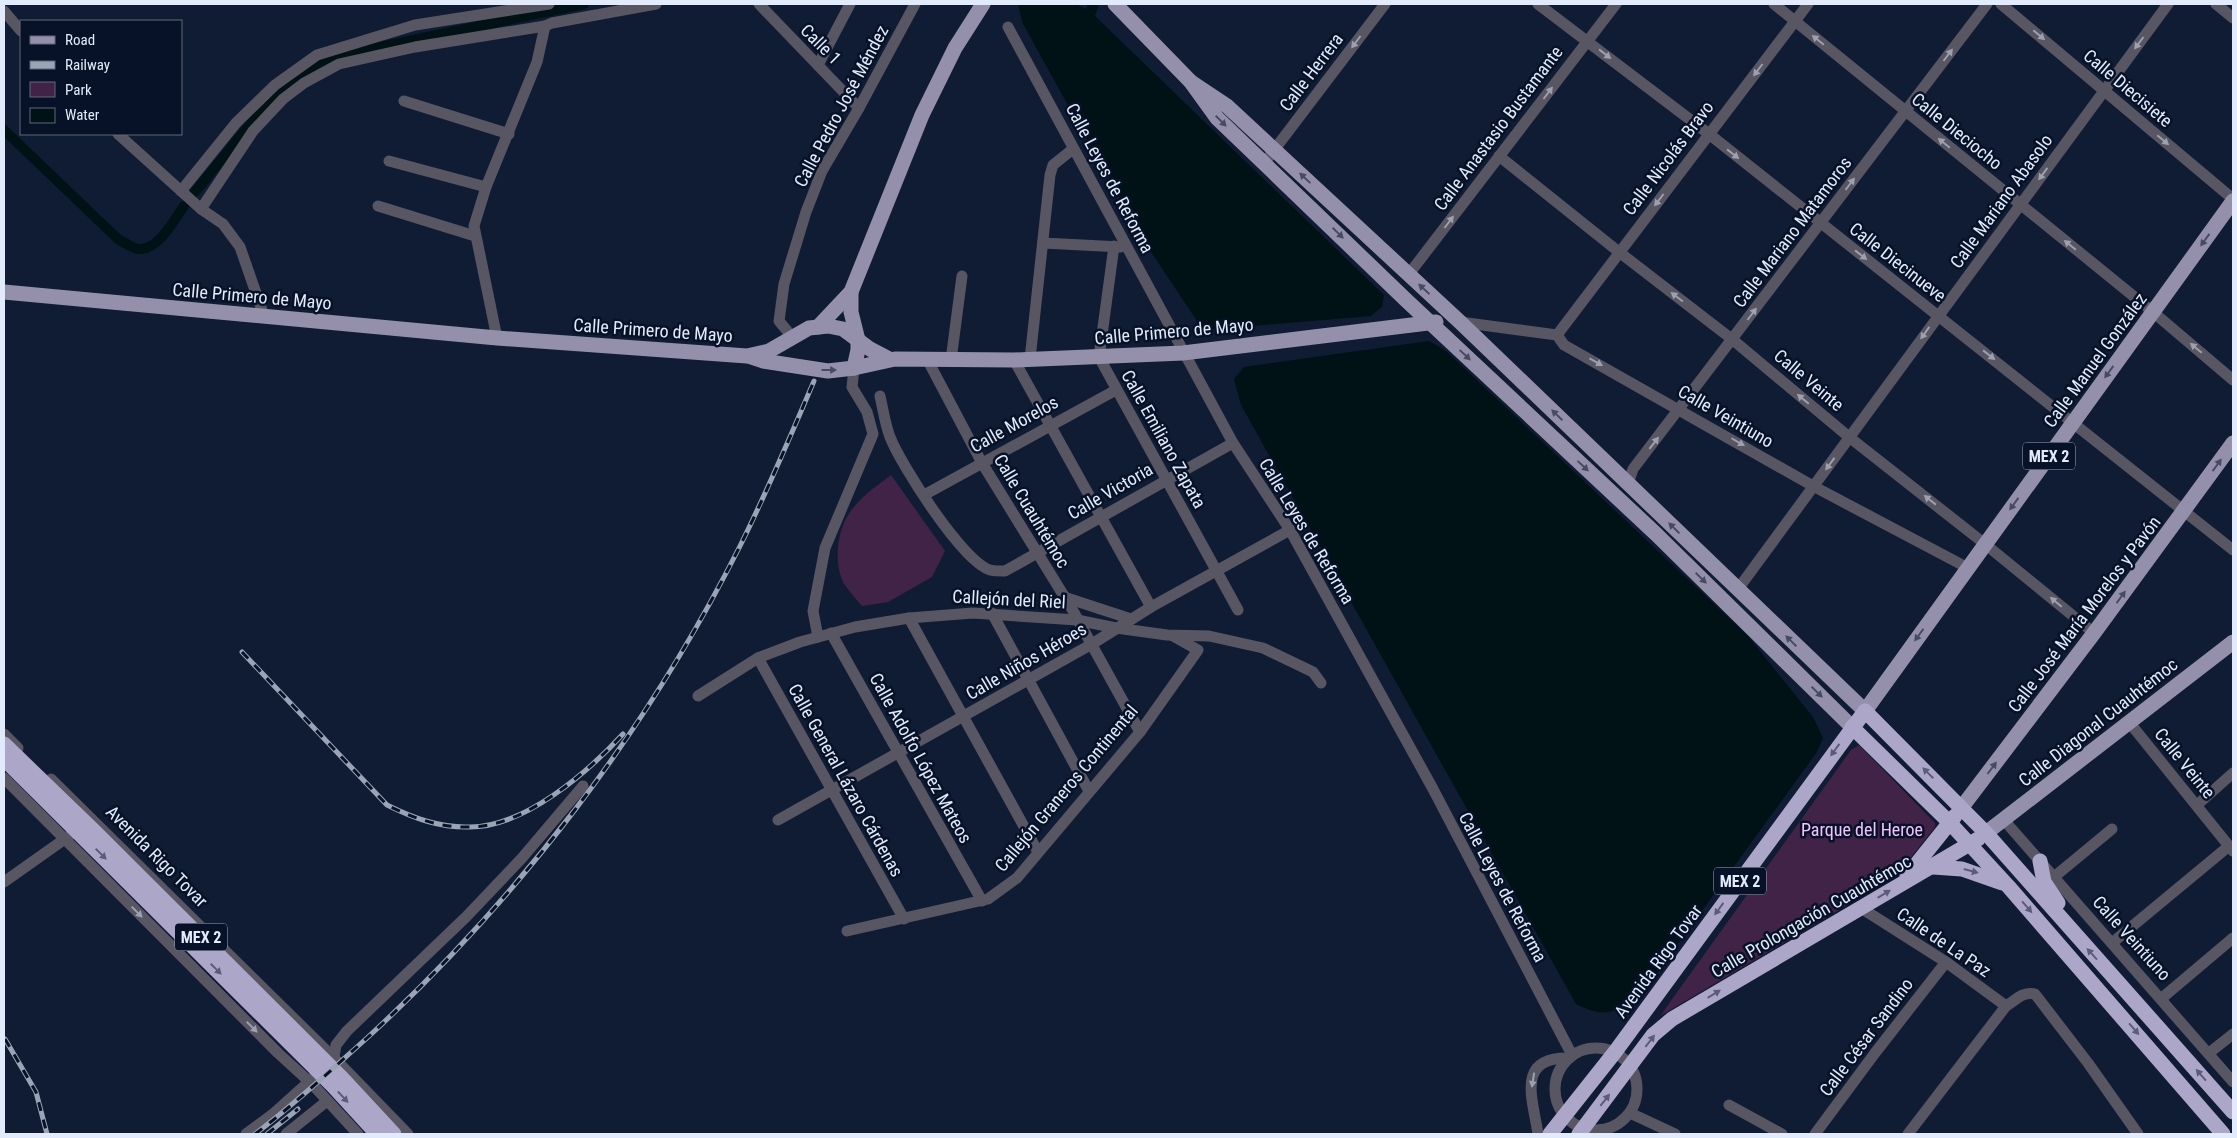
<svg xmlns="http://www.w3.org/2000/svg" width="2237" height="1138" viewBox="0 0 2237 1138" font-family="'Roboto Condensed',sans-serif">
<style>
.green{fill:#422348}
.water{fill:#001215}
.lines{fill:none;stroke-linecap:round;stroke-linejoin:round}
.canal{stroke:#001215;stroke-width:10}
.minor{stroke:#585663;stroke-width:11}
.major{stroke:#9490ac;stroke-width:15}
.highway{stroke:#aca7c9;stroke-width:15}
.rail-casing{stroke:#9aa4b6;stroke-width:5}
.rail{stroke:#071228;stroke-width:3;stroke-dasharray:9;stroke-linecap:butt}
.oneway{fill:#9da0af}
.oneway2{fill:#464b63}
.oneway3{fill:#5a5c78}
.labels{text-anchor:middle;dominant-baseline:central;stroke-width:5;stroke-linejoin:round;paint-order:stroke}
.shield{fill:#071228;stroke:#a0aabc;stroke-width:1}
.shield-label{font-size:16px;font-weight:bold;fill:#e2ebfb}
.street-label{font-size:18px;fill:#e2ebfb;stroke:#071228}
.park-label{font-size:18px;fill:#f3c3fd;stroke:#071228}
</style>
<rect width="100%" height="100%" fill="#101c33"/>
<!-- green -->
<g class="green">
<path d="M891 475 945 551 932 577 888 602 862 606C856 599 848 590 843 582 838 571 837 559 838 548 841 511 863 496 891 475Z"/>
<path d="M1859 745 1935 823V827L1896 876 1660 1016 1851 750Z"/>
</g>
<!-- water -->
<g class="water">
<path d="M1018 4H1076L1086 9 1088 4H1099L1095 16 1384 295 1382 307 1371 316 1203 330 1147 246 1075 118 1022 22Z"/>
<path d="M1429 341 1446 351 1748 636 1813 717 1823 738 1817 752 1644 991C1617 1012 1608 1020 1576 1004L1241 405 1234 379 1244 367Z"/>
</g>
<g class="lines">
<!-- canal -->
<g class="canal">
<path d="M4 130 119 240C124 242 132 248 138 249 158 251 174 220 184 206"/>
<path d="M195 192 265 106 304 73 332 57 584 4"/>
</g>
<!-- minor -->
<g class="minor">
<path d="M759 4 859 108"/>
<path d="M1538 4 1709 134 2233 550"/>
<path d="M1774 4 2153 312 2233 380"/>
<path d="M2001 4 2233 199"/>
<path d="M2216 4 2233 18"/>
<path d="M4 11 21 31"/>
<path d="M1008 27 1233 443 1290 530 1433 789 1572 1055"/>
<path d="M818 65 850 4"/>
<path d="M404 101 509 134"/>
<path d="M118 134 201 209 223 224 240 247 264 316"/>
<path d="M1499 156 1619 252 1733 340 1849 437 1985 544 2094 633"/>
<path d="M389 161 486 187"/>
<path d="M1265 162 1385 4"/>
<path d="M181 191 236 123 275 85 317 55 415 25 549 4"/>
<path d="M378 206 475 236"/>
<path d="M201 209 253 131 283 99 304 83 339 64 415 47 545 26 552 23 656 4"/>
<path d="M1043 243 1121 247"/>
<path d="M1114 246 1099 357 1238 610"/>
<path d="M1409 274 1616 4"/>
<path d="M1460 322 1557 335 1564 345 1813 486 1968 568"/>
<path d="M1557 335 1808 4"/>
<path d="M497 338 474 226 486 187 537 62 545 26"/>
<path d="M793 338 779 321 784 284 806 212 822 171 859 108 915 4"/>
<path d="M927 359 982 463 1072 609 1140 732"/>
<path d="M1030 359 1050 175 1053 165 1073 149"/>
<path d="M951 360 962 276"/>
<path d="M1014 360 1151 607"/>
<path d="M880 396C883 409 885 424 890 437 901 465 962 561 990 570 994 571 1000 571 1005 571L1233 443"/>
<path d="M1628 484 1633 469 1987 4"/>
<path d="M924 495 1116 390"/>
<path d="M1738 589 2168 4"/>
<path d="M1064 597 1131 619"/>
<path d="M992 613 1089 791"/>
<path d="M909 618 1038 852"/>
<path d="M831 633 982 901"/>
<path d="M818 637 813 611 825 548 873 434 867 412 852 387 854 368"/>
<path d="M758 658 904 919"/>
<path d="M698 696 758 658 800 642 855 627 909 618 973 613 1077 620 1116 628 1167 635 1209 636 1263 648 1313 672 1321 683"/>
<path d="M2129 722 2233 851"/>
<path d="M4 734 18 748"/>
<path d="M4 778 278 1053 313 1085 358 1134"/>
<path d="M51 779 339 1063 408 1134"/>
<path d="M2197 805 2233 773"/>
<path d="M2003 819 2233 1082"/>
<path d="M778 820 1092 644 1151 607 1290 530"/>
<path d="M2054 877 2112 829"/>
<path d="M4 882 69 836"/>
<path d="M1861 908 1946 962 2006 1006"/>
<path d="M847 931 988 899 1017 878 1140 732 1198 650 1173 636"/>
<path d="M2112 943 2229 846"/>
<path d="M2162 998 2233 938"/>
<circle cx="1596" cy="1089" r="41"/>
<path d="M2209 1053 2233 1034"/>
<path d="M330 1061 334 1057 336 1045 347 1031 466 917 522 858 583 786"/>
<path d="M1729 1105 1782 1134"/>
<path d="M1630 1113 1675 1134"/>
<path d="M246 1134 273 1114 313 1078"/>
<path d="M286 1134 327 1101"/>
<path d="M1538 1134C1533 1099 1515 1057 1569 1058"/>
<path d="M1815 1134 1875 1053 1946 962"/>
<path d="M1908 1134 2006 1006C2016 1000 2023 991 2035 994L2088 1063 2138 1134"/>
</g>
<!-- major -->
<g class="major">
<path d="M1115 4 1191 82 1217 118 1406 300 1656 534 1852 727"/>
<path d="M1191 82 1227 106 1460 322 1865 711 2233 201"/>
<path d="M4 292 497 338 747 356 769 351 809 328 828 326 843 329 870 349 889 359"/>
<path d="M851 292V312L858 340V350L854 368"/>
<path d="M818 327 851 292 922 115 955 48 983 4"/>
<path d="M751 357 763 361 828 371 854 368 895 359 1014 360 1183 353 1436 322"/>
<path d="M1962 807 2094 633 2233 443"/>
<path d="M1986 833 2233 642"/>
</g>
<!-- highway -->
<g class="highway">
<path d="M1852 727 1950 823 2008 886 2223 1134"/>
<path d="M4 744 94 831 342 1078 394 1134"/>
<path d="M4 759 333 1086 377 1134"/>
<path d="M2040 861 2044 882 2058 903"/>
<path d="M1933 867 1962 869 2002 883"/>
<path d="M1907 876 1955 816"/>
<path d="M1550 1134 1615 1052 1865 711 1986 833 2233 1112"/>
<path d="M1579 1134 1653 1035 1672 1019 1978 839"/>
</g>
<!-- rail casing -->
<g class="rail-casing">
<g id="rail">
<path d="M242 652 387 805C413 818 440 828 470 827 525 827 588 772 623 734"/>
<path d="M5 1039 36 1092 47 1134"/>
<path d="M255 1134C294 1105 331 1070 367 1038 519 898 647 731 740 546 767 492 790 437 814 381"/>
<path d="M267 1134 298 1109"/>
</g>
</g>
<!-- rail -->
<use href="#rail" class="rail"/>
</g>
<!-- one-way arrows -->
<defs><path id="oneway-solid" d="M-6-.8H1V-3.2L6.5 0L1 3.2V.8H-6Z" transform="scale(1.25)"/></defs>
<g class="oneway">
<use href="#oneway-solid" transform="translate(2039 35) rotate(40)"/>
<use href="#oneway-solid" transform="translate(1818 40) rotate(-141)"/>
<use href="#oneway-solid" transform="translate(1356 42) rotate(127)"/>
<use href="#oneway-solid" transform="translate(2139 43) rotate(127)"/>
<use href="#oneway-solid" transform="translate(1605 54) rotate(38)"/>
<use href="#oneway-solid" transform="translate(1948 55) rotate(-53)"/>
<use href="#oneway-solid" transform="translate(1758 70) rotate(127)"/>
<use href="#oneway-solid" transform="translate(1548 93) rotate(-53)"/>
<use href="#oneway-solid" transform="translate(2163 140) rotate(40)"/>
<use href="#oneway-solid" transform="translate(1944 143) rotate(-141)"/>
<use href="#oneway-solid" transform="translate(1733 154) rotate(38)"/>
<use href="#oneway-solid" transform="translate(2043 174) rotate(126)"/>
<use href="#oneway-solid" transform="translate(1850 184) rotate(-53)"/>
<use href="#oneway-solid" transform="translate(1659 200) rotate(127)"/>
<use href="#oneway-solid" transform="translate(1449 222) rotate(-53)"/>
<use href="#oneway-solid" transform="translate(2070 245) rotate(-141)"/>
<use href="#oneway-solid" transform="translate(1861 255) rotate(38)"/>
<use href="#oneway-solid" transform="translate(1677 297) rotate(-143)"/>
<use href="#oneway-solid" transform="translate(1752 314) rotate(-53)"/>
<use href="#oneway-solid" transform="translate(1925 333) rotate(126)"/>
<use href="#oneway-solid" transform="translate(2196 348) rotate(-140)"/>
<use href="#oneway-solid" transform="translate(1989 355) rotate(38)"/>
<use href="#oneway-solid" transform="translate(1596 362) rotate(29)"/>
<use href="#oneway-solid" transform="translate(1803 399) rotate(-140)"/>
<use href="#oneway-solid" transform="translate(1738 442) rotate(30)"/>
<use href="#oneway-solid" transform="translate(1654 443) rotate(-52)"/>
<use href="#oneway-solid" transform="translate(1830 464) rotate(126)"/>
<use href="#oneway-solid" transform="translate(1930 500) rotate(-142)"/>
<use href="#oneway-solid" transform="translate(2056 602) rotate(-140)"/>
<use href="#oneway-solid" transform="translate(137 912) rotate(45)"/>
<use href="#oneway-solid" transform="translate(252 1027) rotate(45)"/>
<use href="#oneway-solid" transform="translate(1533 1080) rotate(99)"/>
</g>
<g class="oneway2">
<use href="#oneway-solid" transform="translate(1221 121) rotate(45)"/>
<use href="#oneway-solid" transform="translate(1305 178) rotate(-137)"/>
<use href="#oneway-solid" transform="translate(1338 233) rotate(44)"/>
<use href="#oneway-solid" transform="translate(2205 240) rotate(126)"/>
<use href="#oneway-solid" transform="translate(1424 289) rotate(-137)"/>
<use href="#oneway-solid" transform="translate(1465 355) rotate(43)"/>
<use href="#oneway-solid" transform="translate(829 370)"/>
<use href="#oneway-solid" transform="translate(2109 372) rotate(126)"/>
<use href="#oneway-solid" transform="translate(1557 415) rotate(-136)"/>
<use href="#oneway-solid" transform="translate(2217 465) rotate(-54)"/>
<use href="#oneway-solid" transform="translate(1583 466) rotate(43)"/>
<use href="#oneway-solid" transform="translate(2014 504) rotate(126)"/>
<use href="#oneway-solid" transform="translate(1674 528) rotate(-136)"/>
<use href="#oneway-solid" transform="translate(1701 578) rotate(44)"/>
<use href="#oneway-solid" transform="translate(2121 597) rotate(-54)"/>
<use href="#oneway-solid" transform="translate(1919 635) rotate(126)"/>
<use href="#oneway-solid" transform="translate(1791 641) rotate(-136)"/>
<use href="#oneway-solid" transform="translate(1817 692) rotate(44)"/>
<use href="#oneway-solid" transform="translate(1992 768) rotate(-53)"/>
</g>
<g class="oneway3">
<use href="#oneway-solid" transform="translate(1835 750) rotate(126)"/>
<use href="#oneway-solid" transform="translate(1928 773) rotate(-135)"/>
<use href="#oneway-solid" transform="translate(101 854) rotate(45)"/>
<use href="#oneway-solid" transform="translate(1971 871) rotate(15)"/>
<use href="#oneway-solid" transform="translate(1884 894) rotate(-31)"/>
<use href="#oneway-solid" transform="translate(2027 907) rotate(49)"/>
<use href="#oneway-solid" transform="translate(1719 909) rotate(126)"/>
<use href="#oneway-solid" transform="translate(2092 954) rotate(-132)"/>
<use href="#oneway-solid" transform="translate(216 969) rotate(45)"/>
<use href="#oneway-solid" transform="translate(1714 994) rotate(-31)"/>
<use href="#oneway-solid" transform="translate(2134 1029) rotate(49)"/>
<use href="#oneway-solid" transform="translate(1650 1041) rotate(-52)"/>
<use href="#oneway-solid" transform="translate(2201 1075) rotate(-131)"/>
<use href="#oneway-solid" transform="translate(343 1097) rotate(47)"/>
<use href="#oneway-solid" transform="translate(1605 1100) rotate(-52)"/>
</g>
<g class="labels">
<!-- shield labels -->
<g class="shield">
<rect x="2023" y="442.5" width="52" height="27" rx="4"/>
<rect x="1714" y="867.5" width="52" height="27" rx="4"/>
<rect x="175" y="923.5" width="52" height="27" rx="4"/>
</g>
<g class="shield-label">
<text x="2049" y="456">MEX 2</text>
<text x="1740" y="881">MEX 2</text>
<text x="201" y="937">MEX 2</text>
</g>
<!-- street labels -->
<g class="street-label">
<text transform="translate(821 44) rotate(45)">Calle 1</text>
<text transform="translate(1311 72) rotate(-53)">Calle Herrera</text>
<text transform="translate(2128 88) rotate(40)">Calle Diecisiete</text>
<text transform="translate(841 106) rotate(-62)">Calle Pedro José Méndez</text>
<text transform="translate(1498 128) rotate(-53)">Calle Anastasio Bustamante</text>
<text transform="translate(1957 131) rotate(39)">Calle Dieciocho</text>
<text transform="translate(1668 158) rotate(-53)">Calle Nicolás Bravo</text>
<text transform="translate(1110 178) rotate(62)">Calle Leyes de Reforma</text>
<text transform="translate(2001 201) rotate(-54)">Calle Mariano Abasolo</text>
<text transform="translate(1792 232) rotate(-53)">Calle Mariano Matamoros</text>
<text transform="translate(1898 262) rotate(38)">Calle Diecinueve</text>
<text transform="translate(252 296) rotate(5)">Calle Primero de Mayo</text>
<text transform="translate(653 330) rotate(4)">Calle Primero de Mayo</text>
<text transform="translate(1174 331) rotate(-5)">Calle Primero de Mayo</text>
<text transform="translate(2095 360) rotate(-54)">Calle Manuel González</text>
<text transform="translate(1809 380) rotate(40)">Calle Veinte</text>
<text transform="translate(1726 416) rotate(30)">Calle Veintiuno</text>
<text transform="translate(1014 424) rotate(-29)">Calle Morelos</text>
<text transform="translate(1164 439) rotate(61)">Calle Emiliano Zapata</text>
<text transform="translate(1110 491) rotate(-30)">Calle Victoria</text>
<text transform="translate(1032 511) rotate(59)">Calle Cuauhtémoc</text>
<text transform="translate(1307 531) rotate(59)">Calle Leyes de Reforma</text>
<text transform="translate(1009 599) rotate(3)">Callejón del Riel</text>
<text transform="translate(2084 614) rotate(-53)">Calle José María Morelos y Pavón</text>
<text transform="translate(1026 661) rotate(-30)">Calle Niños Héroes</text>
<text transform="translate(2098 722) rotate(-38)">Calle Diagonal Cuauhtémoc</text>
<text transform="translate(921 758) rotate(61)">Calle Adolfo López Mateos</text>
<text transform="translate(2185 763) rotate(51)">Calle Veinte</text>
<text transform="translate(846 780) rotate(61)">Calle General Lázaro Cárdenas</text>
<text transform="translate(1066 788) rotate(-50)">Callejón Graneros Continental</text>
<text transform="translate(157 856) rotate(45)">Avenida Rigo Tovar</text>
<text transform="translate(1503 887) rotate(62)">Calle Leyes de Reforma</text>
<text transform="translate(1811 916) rotate(-30)">Calle Prolongación Cuauhtémoc</text>
<text transform="translate(2132 938) rotate(48)">Calle Veintiuno</text>
<text transform="translate(1944 942) rotate(34)">Calle de La Paz</text>
<text transform="translate(1658 961) rotate(-54)">Avenida Rigo Tovar</text>
<text transform="translate(1866 1037) rotate(-53)">Calle César Sandino</text>
</g>
<!-- park labels -->
<g class="park-label">
<text x="1862" y="829">Parque del Heroe</text>
</g>
</g>
<!-- border -->
<rect width="2237" height="1138" fill="none" stroke="#e2ebfb" stroke-width="10"/>
<!-- legend -->
<rect x="20" y="20" width="162" height="115" fill="#071228" stroke="#5f697c"/>
<rect x="30" y="36" width="25" height="8" fill="#9490ac" stroke="#5f697c"/>
<text x="65" y="45" font-size="15" fill="#e2ebfb">Road</text>
<rect x="30" y="61" width="25" height="8" fill="#9aa4b6" stroke="#5f697c"/>
<text x="65" y="70" font-size="15" fill="#e2ebfb">Railway</text>
<rect x="30" y="82" width="25" height="15" fill="#422348" stroke="#5f697c"/>
<text x="65" y="95" font-size="15" fill="#e2ebfb">Park</text>
<rect x="30" y="108" width="25" height="15" fill="#001215" stroke="#5f697c"/>
<text x="65" y="120" font-size="15" fill="#e2ebfb">Water</text>
</svg>
